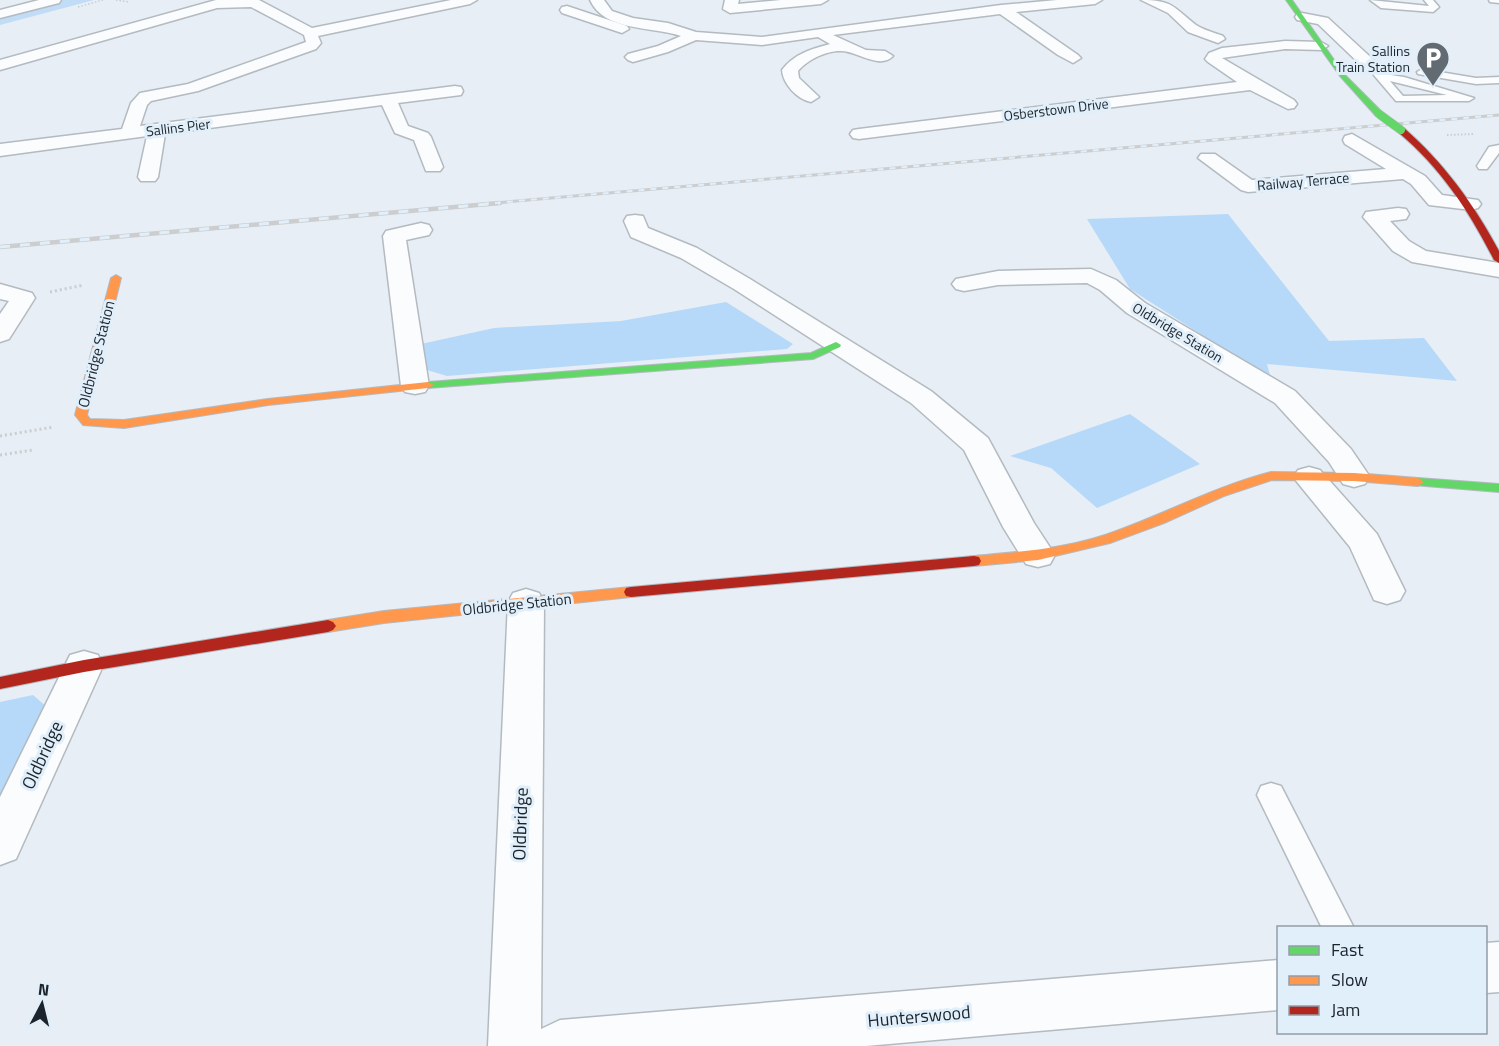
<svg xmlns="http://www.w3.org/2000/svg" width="1499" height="1046" viewBox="0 0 1499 1046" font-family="'Titillium Web',sans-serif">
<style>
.green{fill:#b6d9f9}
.water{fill:#c0dcf6}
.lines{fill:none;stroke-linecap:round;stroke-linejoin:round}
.lane-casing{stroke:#b3bac0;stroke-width:3}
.street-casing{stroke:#b3bac0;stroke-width:3}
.fast-casing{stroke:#b3bac0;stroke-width:2}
.slow-casing{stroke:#b3bac0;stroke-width:2}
.jam-casing{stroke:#b3bac0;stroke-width:2}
.path-far2{stroke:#cbcdd0;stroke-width:1.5;stroke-dasharray:1.5 2;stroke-linecap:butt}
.path-far1{stroke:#cbcdd0;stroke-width:2;stroke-dasharray:1.5 2;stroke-linecap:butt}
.path{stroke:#cbcdd0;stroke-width:3;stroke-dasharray:2 3;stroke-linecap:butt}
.lane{fill:#fbfcfe;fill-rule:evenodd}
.street{fill:#fbfcfe;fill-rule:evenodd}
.fast{fill:#63d668;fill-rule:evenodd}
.slow{fill:#ff974d;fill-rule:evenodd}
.jam{fill:#b3261e;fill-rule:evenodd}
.rail-far1-casing{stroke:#cbcdcf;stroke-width:3}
.rail-casing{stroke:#cbcdcf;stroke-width:4.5}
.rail-far1{stroke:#e1effb;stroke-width:2;stroke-dasharray:6;stroke-linecap:butt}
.rail{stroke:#e1effb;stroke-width:3;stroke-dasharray:10;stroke-linecap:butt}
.fast-bridge-casing{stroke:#b3bac0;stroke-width:9;stroke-linecap:butt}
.fast-bridge{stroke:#63d668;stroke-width:8}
.labels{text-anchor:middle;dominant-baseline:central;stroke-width:6;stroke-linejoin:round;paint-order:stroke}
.far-poi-label{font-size:14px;fill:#1b232b;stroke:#e1effb;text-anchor:end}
.far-street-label{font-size:14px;fill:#1b232b;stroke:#e1effb}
.street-label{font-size:15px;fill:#1b232b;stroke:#e1effb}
.near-street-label{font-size:18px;fill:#1b232b;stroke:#e1effb}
</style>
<rect width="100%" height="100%" fill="#e7eef5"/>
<!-- green -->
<g class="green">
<path d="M1228 214 1329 341 1424 338 1457 381 1267 364 1271 379 1130 289 1087 219Z"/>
<path d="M726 302 793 344 787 349 447 376 427 370 421 344 494 328 621 321Z"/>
<path d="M1130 414 1200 464 1097 508 1051 468 1010 456Z"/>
<path d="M33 695 48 708 0 803V702Z"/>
</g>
<!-- water -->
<path class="water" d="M62 0H94L0 25V17Z"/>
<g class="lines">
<!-- lane casing -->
<g class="lane-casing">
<g id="lane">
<path d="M1370 0 1429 6 1424 0H1433L1439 7 1433 12 1381 8Z"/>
<path d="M1489 0H1499V3L1490 2Z"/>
<path d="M1372 64 1384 74 1404 77 1474 98 1469 101H1396L1367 67ZM1390 81 1447 95 1403 96Z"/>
<path d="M1422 69 1476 78 1499 77V83L1476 84 1418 74 1417 72Z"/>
<path d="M1499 145V153L1487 169H1479L1477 166 1489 147Z"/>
<path d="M1271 783 1281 786 1354 928H1322L1257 795 1261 786Z"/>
</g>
</g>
<!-- street casing -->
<g class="street-casing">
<g id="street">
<path d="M39 0H61L59 3 0 18V10Z"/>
<path d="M216 0H259L312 28 451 0H477L470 4 318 36 321 43 316 49 198 91 151 101 147 105 140 126 455 86 461 87 463 91 461 95 398 103 408 126 428 133 431 137 443 167 440 171H426L414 140 395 133 382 105 165 134 158 177 155 181H141L138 177 147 136 0 156V144L122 129 131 103 140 93 188 84 306 42 304 35 251 7 217 8 0 70V60Z"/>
<path d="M590 0H604L612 11 633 18 668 23 696 32 762 37 1001 5 1057 0H1102L1095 4 1016 12 1078 55 1081 58 1073 63 1058 55 1000 14 833 35 866 50 885 51 893 56C880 70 856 51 842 51 827 50 807 60 798 71L799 78 819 97 811 102C797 99 783 84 782 70 794 54 811 49 830 44L818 37 762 45 696 40 668 52 633 62 628 60 625 57 628 54 658 46 681 36C652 26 604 32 590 0Z"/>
<path d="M725 0H739L738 4 781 0H828L821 4 730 13 723 9Z"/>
<path d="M1141 0C1173 0 1173 7 1196 25 1204 30 1215 33 1223 36L1225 39 1218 43 1188 32 1168 13Z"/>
<path d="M567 6 627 26 629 29 622 33 562 13 560 10 562 7Z"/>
<path d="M1302 13 1328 18 1378 64 1380 67 1378 70H1366L1318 24 1297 20 1295 17 1297 14Z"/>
<path d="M1285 41 1321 42 1328 46 1321 50 1285 49 1222 58 1294 100 1297 104 1294 108 1288 109 1250 90 859 139 853 138 850 134 853 130 859 129 1237 82 1208 62 1205 59 1209 53 1222 48Z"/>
<path d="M1352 134 1425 176 1442 195 1478 200 1481 204 1478 208 1471 210 1429 205 1411 184 1403 179 1248 192 1241 190 1198 158 1201 154H1215L1252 180 1386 169 1345 144 1343 140 1345 136Z"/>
<path d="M1398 208 1406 209 1409 214 1406 219 1390 221 1409 241 1426 251 1499 263V277L1412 262 1393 251 1363 217 1366 212Z"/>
<path d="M635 215 643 216 648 228 697 248 750 279 931 391 988 438 1034 523 1055 555 1050 564 1038 567 1026 564 1003 527 964 450 911 403 734 289 681 258 631 237 624 221 627 216Z"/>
<path d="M421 223 429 225 432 230 429 235 406 240 429 386 425 392 415 394 405 392 401 386 383 236 386 231Z"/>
<path d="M1091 269 1116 280 1145 303 1295 391 1351 449 1370 477 1365 484 1354 487 1343 484 1329 462 1275 403 1127 313 1100 290 1087 283 998 285 964 291 956 289 952 284 956 279 998 271Z"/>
<path d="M0 284 32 293 35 298 9 339 0 342V314L9 301 0 299Z"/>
<path d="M1309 467 1320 470 1377 534 1405 591 1400 600 1387 604 1374 600 1350 547 1293 477 1298 470Z"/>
<path d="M526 589 539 593 544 602 541 1029 560 1020 1278 960V1010L866 1046H488L508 602 513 593Z"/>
<path d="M84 651 98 655 103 666 16 859 0 865V797L70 655Z"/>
<path d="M1499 942V992L1486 993V943Z"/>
</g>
</g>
<!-- fast casing -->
<g class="fast-casing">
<g id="fast">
<path d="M1286 0H1292L1344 74 1382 112V116H1376L1340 76Z"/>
<path d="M836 342 841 345 840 347 813 359 428 388 422 385 428 382 811 353Z"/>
<path d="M1418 478 1499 484V492L1413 485 1412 482Z"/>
</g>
</g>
<!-- slow casing -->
<g class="slow-casing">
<g id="slow">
<path d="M116 275 121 278 87 415 90 419 124 420 268 399 428 382 434 385 428 388 268 405 124 428 83 425 75 415 111 278Z"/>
<path d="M1271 472 1354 473 1418 478 1424 482 1418 486 1354 481 1272 480 1224 496 1164 523 1110 543 1038 560 974 566 969 565 967 561 969 557 974 556C1018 552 1063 549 1105 535 1161 516 1213 487 1271 472Z"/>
<path d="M631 587 636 588 638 592 636 596 631 597 384 623 328 632 323 630 320 626 323 622 328 620 384 611Z"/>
</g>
</g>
<!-- jam casing -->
<g class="jam-casing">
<g id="jam">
<path d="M1398 128H1404C1444 163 1474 204 1499 251V263L1494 260C1469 211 1441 168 1398 132Z"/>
<path d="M974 556 979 557 981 561 979 565 974 566 631 597 626 596 624 592 626 588 631 587Z"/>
<path d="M328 620 333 622 336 626 333 630 328 632 84 672 0 689V677L84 660Z"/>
</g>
</g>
<!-- path-far2 -->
<g class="path-far2">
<path d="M116 0 130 2"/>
<path d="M78 7 103 0"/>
</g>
<!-- path-far1 -->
<path class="path-far1" d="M1447 135 1475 134"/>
<!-- path -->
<g class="path">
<path d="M50 292 84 285"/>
<path d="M0 436 54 427"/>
<path d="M0 455 33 450"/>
</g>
<!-- lane -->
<use href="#lane" class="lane"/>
<!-- street -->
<use href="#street" class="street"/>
<!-- fast -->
<use href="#fast" class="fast"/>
<!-- slow -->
<use href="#slow" class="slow"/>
<!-- jam -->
<use href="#jam" class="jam"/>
<!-- rail-far1 casing -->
<g class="rail-far1-casing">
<path id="rail-far1" d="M483 204 1499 115"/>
</g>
<!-- rail casing -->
<g class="rail-casing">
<path id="rail" d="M0 247 500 203"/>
</g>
<!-- rail-far1 -->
<use href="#rail-far1" class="rail-far1"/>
<!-- rail -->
<use href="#rail" class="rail"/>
<!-- fast-bridge casing -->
<g class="fast-bridge-casing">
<path id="fast-bridge" d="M1379 114 1401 130"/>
</g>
<!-- fast-bridge -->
<use href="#fast-bridge" class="fast-bridge"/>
</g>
<!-- icons -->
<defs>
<g id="parking-pin" transform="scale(1.725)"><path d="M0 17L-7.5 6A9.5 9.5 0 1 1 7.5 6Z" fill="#626a72" stroke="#e1effb"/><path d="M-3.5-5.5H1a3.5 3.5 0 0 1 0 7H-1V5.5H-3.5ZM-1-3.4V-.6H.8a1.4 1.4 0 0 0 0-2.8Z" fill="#fff"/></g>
</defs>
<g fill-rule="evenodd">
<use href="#parking-pin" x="1433" y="58"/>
</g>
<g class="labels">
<!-- far-poi labels -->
<g class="far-poi-label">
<text x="1410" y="50">Sallins<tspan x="1410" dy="16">Train Station</tspan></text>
</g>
<!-- far-street labels -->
<g class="far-street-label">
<text transform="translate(1056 109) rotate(-7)">Osberstown Drive</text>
<text transform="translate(178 127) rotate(-7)">Sallins Pier</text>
<text transform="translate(1303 181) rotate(-5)">Railway Terrace</text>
<text transform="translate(1178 332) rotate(31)">Oldbridge Station</text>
</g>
<!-- street labels -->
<g class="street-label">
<text transform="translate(96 354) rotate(-76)">Oldbridge Station</text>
<text transform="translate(517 604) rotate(-6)">Oldbridge Station</text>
</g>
<!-- near-street labels -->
<g class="near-street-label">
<text transform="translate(42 755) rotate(-65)">Oldbridge</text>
<text transform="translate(520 824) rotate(-88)">Oldbridge</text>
<text transform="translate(919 1016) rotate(-5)">Hunterswood</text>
</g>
</g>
<!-- legend -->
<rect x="1277" y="926" width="210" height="108" fill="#e1effb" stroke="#929da8" stroke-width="1.5"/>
<rect x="1289" y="946" width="30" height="9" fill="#63d668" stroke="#929da8" stroke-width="1.5"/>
<text x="1331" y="956" font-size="18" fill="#1b232b">Fast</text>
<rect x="1289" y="976" width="30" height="9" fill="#ff974d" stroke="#929da8" stroke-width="1.5"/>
<text x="1331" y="986" font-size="18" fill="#1b232b">Slow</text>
<rect x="1289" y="1006" width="30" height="9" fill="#b3261e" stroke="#929da8" stroke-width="1.5"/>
<text x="1331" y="1016" font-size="18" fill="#1b232b">Jam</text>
<!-- north arrow -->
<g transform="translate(42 1004) rotate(7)" stroke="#e1effb" stroke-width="4.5" paint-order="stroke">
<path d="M0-4.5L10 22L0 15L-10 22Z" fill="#1b232b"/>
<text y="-9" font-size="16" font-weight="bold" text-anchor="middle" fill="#1b232b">N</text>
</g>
</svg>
